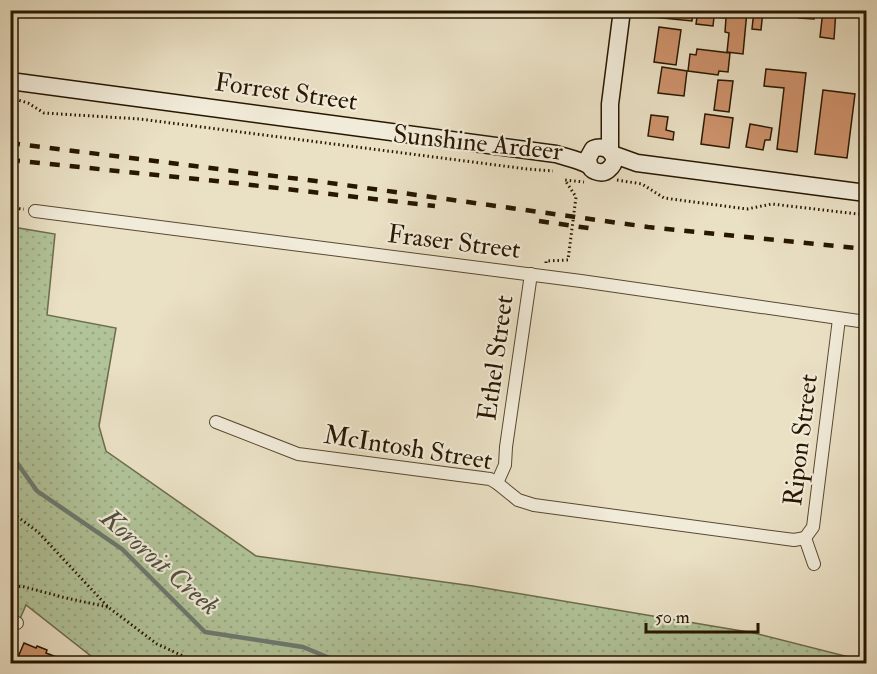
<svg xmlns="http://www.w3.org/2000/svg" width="877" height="674" viewBox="0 0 877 674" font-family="'IM FELL Double Pica',serif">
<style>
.grass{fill:url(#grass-dots);stroke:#6c6d4c;stroke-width:1.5}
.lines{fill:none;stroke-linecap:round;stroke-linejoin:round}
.stream{stroke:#6c7970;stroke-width:4.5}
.building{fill:#ce926c;stroke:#281700;stroke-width:1.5}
.street-casing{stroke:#584931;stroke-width:14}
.secondary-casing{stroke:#281700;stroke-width:19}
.path{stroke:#281700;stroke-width:3;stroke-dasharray:1.5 3;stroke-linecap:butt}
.street{stroke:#f1ebd9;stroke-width:12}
.secondary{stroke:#f1ebd9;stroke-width:16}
.rail{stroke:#281700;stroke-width:4.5;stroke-dasharray:10 10;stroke-linecap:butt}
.labels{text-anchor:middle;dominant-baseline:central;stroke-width:4.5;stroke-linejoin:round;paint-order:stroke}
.street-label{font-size:26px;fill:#281700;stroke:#f1ebd9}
.water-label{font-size:27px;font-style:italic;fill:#505041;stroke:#f1ebd9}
</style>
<defs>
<pattern id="grass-dots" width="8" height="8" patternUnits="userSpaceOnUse" patternTransform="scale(1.5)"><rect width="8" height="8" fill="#b1c399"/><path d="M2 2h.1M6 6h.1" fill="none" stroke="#98a782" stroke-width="1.8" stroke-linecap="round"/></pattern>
</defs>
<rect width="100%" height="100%" fill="#eae0c4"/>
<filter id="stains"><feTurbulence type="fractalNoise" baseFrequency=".00333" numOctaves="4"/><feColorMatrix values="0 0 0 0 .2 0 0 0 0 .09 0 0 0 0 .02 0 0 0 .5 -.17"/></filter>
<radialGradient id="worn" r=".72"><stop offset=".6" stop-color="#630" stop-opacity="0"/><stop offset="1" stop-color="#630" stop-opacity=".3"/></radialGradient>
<!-- grass -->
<path class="grass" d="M10 192 13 227 55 234 47 315 116 328 99 426 106 451 256 556 473 586 754 633 857 659V663H106L91 656 26 605 19 621 11 617Z"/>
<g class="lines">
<!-- stream -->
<path class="stream" d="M10 453 37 491 122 549 205 632 303 647 344 664"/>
</g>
<!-- building -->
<g class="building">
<path d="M654 10H693L692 21 653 17Z"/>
<path d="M698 10 747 11 743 54 727 52 729 33 725 32 726 18 714 17 713 26 696 24Z"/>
<path d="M754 10H763L761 30 752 29Z"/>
<path d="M800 10H814V19L799 18Z"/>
<path d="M823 10H836L834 39 820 37Z"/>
<path d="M659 27 681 30 676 65 654 62Z"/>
<path d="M697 49 730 53 728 72 719 71 718 75 688 71 690 54 696 55Z"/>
<path d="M662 67 687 71 684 96 658 93Z"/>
<path d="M766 69 806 73 797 152 777 149 784 88 764 86Z"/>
<path d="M718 80 733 81 729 112 714 110Z"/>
<path d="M823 90 855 94 847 158 815 154Z"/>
<path d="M705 114 733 118 729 148 701 144Z"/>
<path d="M651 115 668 117 666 130 674 132 673 140 648 136Z"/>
<path d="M750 124 772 128 770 140H765L763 150 746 147Z"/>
<path d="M24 643 36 648 37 646 47 650 46 653 75 664H20L16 662Z"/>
</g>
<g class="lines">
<!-- street casing -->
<g class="street-casing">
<g id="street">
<path d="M35 211 581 281 866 322"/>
<path d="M216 422 298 454 490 479 497 483 518 500 534 505 794 540 805 538"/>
<path d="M497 483 505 465 506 447 531 274"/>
<path d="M814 564 805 538 813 527 839 319"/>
<path d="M10 621 17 623"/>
</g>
</g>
<!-- secondary casing -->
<g class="secondary-casing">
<g id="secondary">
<path d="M10 81 556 154C565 157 580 160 588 165 594 169 588 168 595 171 600 173 605 173 609 169 622 158 608 143 593 149L588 158 589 165"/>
<path d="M610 151V104L622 10"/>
<path d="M612 154 637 163 866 193"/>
</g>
</g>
<!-- path -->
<g class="path">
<path d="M15 99 28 103 44 113 140 119 527 169 553 171"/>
<path d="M617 180 642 184 664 198 747 209 772 204 866 215"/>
<path d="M10 208 24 209"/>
<path d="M546 263V261L568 260 576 197 565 180 584 182"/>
<path d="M10 511 38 532 108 607 157 644 196 662 214 664"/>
<path d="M10 589 21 586 66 598 108 607"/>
</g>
<!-- street -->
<use href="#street" class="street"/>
<!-- secondary -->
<use href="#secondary" class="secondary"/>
<!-- rail -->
<g class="rail">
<path d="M10 143 323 182 648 227 866 249"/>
<path d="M10 160 216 181 435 206"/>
<path d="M539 221 595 229"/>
</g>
</g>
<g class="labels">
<!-- street labels -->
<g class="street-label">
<text transform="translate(286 92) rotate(8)">Forrest Street</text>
<text transform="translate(478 143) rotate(6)">Sunshine Ardeer</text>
<text transform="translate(454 242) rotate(7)">Fraser Street</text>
<text transform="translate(496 358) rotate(-82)">Ethel Street</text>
<text transform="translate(801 440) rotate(-83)">Ripon Street</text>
<text transform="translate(408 448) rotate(9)">McIntosh Street</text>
</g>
<!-- water labels -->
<g class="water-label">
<text transform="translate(160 562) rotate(41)">Kororoit Creek</text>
</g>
</g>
<!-- margin -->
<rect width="877" height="674" fill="none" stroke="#eae0c4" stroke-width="36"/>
<rect x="12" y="12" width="853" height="650" fill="none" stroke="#281700" stroke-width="3"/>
<rect x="18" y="18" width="841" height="638" fill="none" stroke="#281700" stroke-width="1.5"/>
<!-- scale -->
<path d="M646 623v9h112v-9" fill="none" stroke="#281700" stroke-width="3"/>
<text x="655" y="623" font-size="18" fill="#281700" stroke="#f1ebd9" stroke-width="4.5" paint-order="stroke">50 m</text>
<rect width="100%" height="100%" filter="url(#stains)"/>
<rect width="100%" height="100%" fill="url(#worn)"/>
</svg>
